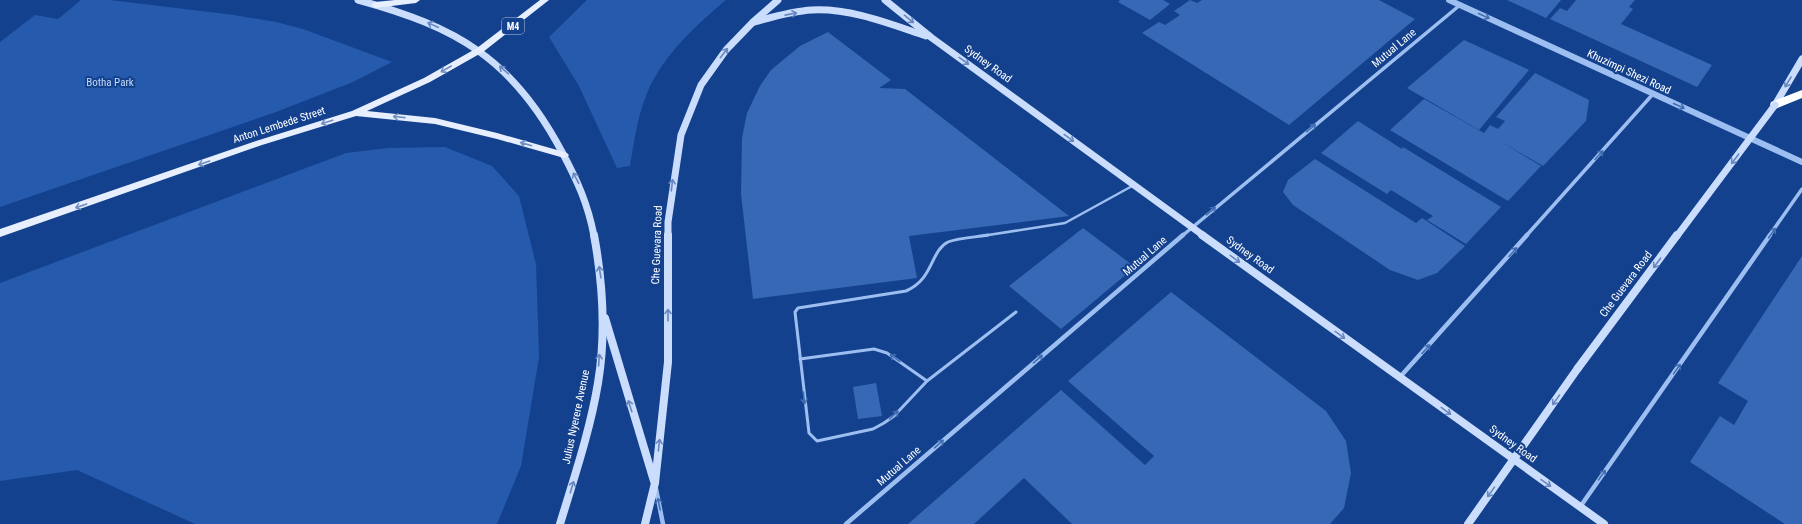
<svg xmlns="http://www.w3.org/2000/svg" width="1802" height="524" viewBox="0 0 1802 524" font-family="'Roboto Condensed',sans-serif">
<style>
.green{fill:#255aad}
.building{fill:#3668b5}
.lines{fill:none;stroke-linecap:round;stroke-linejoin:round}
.service-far1{stroke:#9dbef1;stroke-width:2.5}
.service{stroke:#9dbef1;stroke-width:3}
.minor-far1{stroke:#9dbef1;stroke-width:3.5}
.minor{stroke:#9dbef1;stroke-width:4.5}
.tertiary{stroke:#9dbef1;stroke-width:6}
.secondary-far1{stroke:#cbddfc;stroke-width:7}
.secondary{stroke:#cbddfc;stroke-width:8}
.primary{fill:#e7efff;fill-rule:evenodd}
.motorway{fill:#fff;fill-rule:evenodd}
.secondary-bridge-far1{stroke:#cbddfc;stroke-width:7}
.secondary-bridge{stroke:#cbddfc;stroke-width:8}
.oneway{stroke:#6687c0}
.oneway2{stroke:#436db1}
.oneway3{stroke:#728fc1}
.labels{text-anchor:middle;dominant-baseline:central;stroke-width:4;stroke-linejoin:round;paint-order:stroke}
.shield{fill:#13418e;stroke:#b8c6dd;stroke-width:1}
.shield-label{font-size:10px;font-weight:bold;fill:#fff}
.street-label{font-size:11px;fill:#fff;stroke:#13418e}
.park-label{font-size:11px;fill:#c4dafc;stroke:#13418e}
</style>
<rect width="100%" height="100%" fill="#13418e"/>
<!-- green -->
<g class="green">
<path d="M81 0H110L234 15 276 22 303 29 392 62 353 82 276 112 0 207V42L35 15 58 19Z"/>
<path d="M587 0H726C696 25 660 58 646 96 637 119 634 142 630 166L617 168 579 86 549 37Z"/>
<path d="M445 147 492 166 519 196 536 264 539 357 521 466 497 524H195L77 470 0 481V283L346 153 388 148Z"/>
</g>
<!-- building -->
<g class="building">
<path d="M1120 0H1163L1170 4 1150 20 1118 2Z"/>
<path d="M1190 0 1197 3 1202 0H1379L1415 19 1289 125 1142 33 1159 22 1165 25 1180 15 1174 11Z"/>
<path d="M1507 0H1561L1546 18Z"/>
<path d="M1576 0H1635L1629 7 1633 9 1621 24 1712 65 1697 87 1550 19 1560 8 1567 11Z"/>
<path d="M828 32 891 80 879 88 905 89 1069 216 909 236 917 278 753 299 741 194 742 138 747 113 760 86 771 70 800 46Z"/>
<path d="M1464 40 1529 70 1479 130 1407 88Z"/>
<path d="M1535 73 1589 100 1586 121 1543 166 1498 140 1541 166 1508 201 1390 130 1424 99 1484 133 1490 125 1498 129 1505 121 1496 117Z"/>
<path d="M1358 121 1402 149 1403 147 1501 207 1466 244 1427 220 1433 216 1391 190 1387 194 1321 153Z"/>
<path d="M1315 159 1416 223 1422 218 1465 246 1437 273 1418 280 1390 270 1293 205 1283 192 1288 180Z"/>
<path d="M1083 228 1135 267 1061 329 1009 286Z"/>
<path d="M1802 256V524H1785L1690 462 1720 416 1734 425 1748 401 1718 383Z"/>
<path d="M1171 292 1326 411 1346 441 1351 473 1344 508 1330 524H1072L1024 478 974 524H908L1061 390 1145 465 1154 456 1068 381Z"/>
<path d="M876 383 882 416 858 419 853 387Z"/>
</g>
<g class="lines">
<!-- service-far1 -->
<path class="service-far1" d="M982 236 1065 223 1134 185"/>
<!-- service -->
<g class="service">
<path d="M988 235C978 237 957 238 948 242 930 251 934 279 906 291L798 308 795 312 809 433 817 441 873 429 884 423 894 416 927 381 1016 312"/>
<path d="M800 359 874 349 887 353 927 381"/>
</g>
<!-- minor-far1 -->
<g class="minor-far1">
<path d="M1182 236 1460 5"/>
<path d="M1526 236 1653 94"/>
<path d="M1769 236 1802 189"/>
</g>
<!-- minor -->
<g class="minor">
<path d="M1400 377 1527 235"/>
<path d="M656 489 663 524"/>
<path d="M1580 507 1770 235"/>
<path d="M846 524 1183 235"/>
</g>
<!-- tertiary -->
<path class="tertiary" d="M1449 0 1802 162"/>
<!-- secondary-far1 -->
<g class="secondary-far1">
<path d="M358 0C457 27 513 59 562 152 577 180 588 204 594 236"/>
<path d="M885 0 932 38 1204 236"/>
<path d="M754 22C773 17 792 11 812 10 851 8 890 24 926 36"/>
<path d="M1775 105 1802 59"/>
<path d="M668 236V222L681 135 701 85 726 50 753 22 778 0"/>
</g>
<!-- secondary -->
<g class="secondary">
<path d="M1202 235 1604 524"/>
<path d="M605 318 654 481"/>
<path d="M560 524C574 478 590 431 598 383 606 335 603 284 594 235"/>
<path d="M645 524 655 483 668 362V235"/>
<path d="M1468 524 1578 368"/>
</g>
<!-- primary -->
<g class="primary">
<path d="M395 0H420L416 3 375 8 371 5 375 2Z"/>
<path d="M540 0H549L483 52 430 82 367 111 435 118 497 133 564 152 567 153 569 155 567 157 564 158 497 139 435 124 356 116 262 145 0 237V229L256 141 352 111 424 78 477 48Z"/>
</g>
<!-- motorway -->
<path class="motorway" d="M1802 90V98L1775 109 1770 105 1771 102Z"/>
<!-- secondary-bridge-far1 -->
<path class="secondary-bridge-far1" d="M1677 236 1775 105"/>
<!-- secondary-bridge -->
<path class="secondary-bridge" d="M1578 368 1677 235"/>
</g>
<!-- one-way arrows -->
<defs><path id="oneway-shaft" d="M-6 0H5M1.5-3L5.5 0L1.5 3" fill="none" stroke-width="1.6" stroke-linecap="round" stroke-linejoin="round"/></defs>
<g class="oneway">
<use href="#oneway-shaft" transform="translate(791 14) rotate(-11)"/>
<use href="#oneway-shaft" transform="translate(909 19) rotate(39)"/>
<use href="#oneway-shaft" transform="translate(433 25) rotate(-155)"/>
<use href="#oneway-shaft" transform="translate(724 53) rotate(-52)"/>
<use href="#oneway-shaft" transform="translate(964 61) rotate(36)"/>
<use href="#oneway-shaft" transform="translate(504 70) rotate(-139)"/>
<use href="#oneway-shaft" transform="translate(1788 82) rotate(121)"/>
<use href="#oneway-shaft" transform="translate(1069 138) rotate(36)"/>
<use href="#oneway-shaft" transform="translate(1735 159) rotate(127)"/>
<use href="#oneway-shaft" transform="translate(576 178) rotate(-117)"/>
<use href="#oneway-shaft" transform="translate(672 185) rotate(-83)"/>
<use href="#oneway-shaft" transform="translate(1235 259) rotate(36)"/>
<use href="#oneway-shaft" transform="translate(1657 263) rotate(127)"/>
<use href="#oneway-shaft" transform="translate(600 272) rotate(-99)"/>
<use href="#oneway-shaft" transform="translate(668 315) rotate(-90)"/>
<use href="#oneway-shaft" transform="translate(1340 335) rotate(36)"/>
<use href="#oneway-shaft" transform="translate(599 360) rotate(-86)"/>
<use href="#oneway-shaft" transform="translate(1556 400) rotate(125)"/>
<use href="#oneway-shaft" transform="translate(630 406) rotate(-108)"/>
<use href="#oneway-shaft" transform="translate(1446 411) rotate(36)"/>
<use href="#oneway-shaft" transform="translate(659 445) rotate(-84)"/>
<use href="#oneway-shaft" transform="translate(1546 483) rotate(35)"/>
<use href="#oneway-shaft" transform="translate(572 487) rotate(-73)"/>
<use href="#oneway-shaft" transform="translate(1491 492) rotate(126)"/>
</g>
<g class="oneway2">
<use href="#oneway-shaft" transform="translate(1484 16) rotate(25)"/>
<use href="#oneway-shaft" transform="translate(1679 106) rotate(24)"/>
<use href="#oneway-shaft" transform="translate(1311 128) rotate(-40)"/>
<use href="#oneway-shaft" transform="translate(1599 155) rotate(-48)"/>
<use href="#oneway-shaft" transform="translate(1211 211) rotate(-40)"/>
<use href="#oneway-shaft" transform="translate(1772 233) rotate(-55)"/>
<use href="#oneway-shaft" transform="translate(1513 252) rotate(-48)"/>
<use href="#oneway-shaft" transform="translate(1426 349) rotate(-48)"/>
<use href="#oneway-shaft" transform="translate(895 358) rotate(-144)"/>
<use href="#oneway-shaft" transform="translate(1038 359) rotate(-41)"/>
<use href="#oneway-shaft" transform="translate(1677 369) rotate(-55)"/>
<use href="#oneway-shaft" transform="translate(804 398) rotate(84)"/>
<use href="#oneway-shaft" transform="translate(894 415) rotate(-42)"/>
<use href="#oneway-shaft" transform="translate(939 444) rotate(-41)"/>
<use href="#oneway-shaft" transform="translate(1602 475) rotate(-55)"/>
<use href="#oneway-shaft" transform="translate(659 504) rotate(-101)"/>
</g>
<g class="oneway3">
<use href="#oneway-shaft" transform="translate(446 69) rotate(150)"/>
<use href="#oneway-shaft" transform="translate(399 117) rotate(-174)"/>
<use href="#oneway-shaft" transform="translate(327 122) rotate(162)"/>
<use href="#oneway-shaft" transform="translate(526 144) rotate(-164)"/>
<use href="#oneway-shaft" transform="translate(204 163) rotate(161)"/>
<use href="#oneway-shaft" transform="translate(81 206) rotate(161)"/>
</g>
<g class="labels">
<!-- shield labels -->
<rect class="shield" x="502" y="18" width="22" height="16" rx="3"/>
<g class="shield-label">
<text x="513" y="26">M4</text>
</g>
<!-- street labels -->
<g class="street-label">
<text transform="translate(1394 48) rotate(-40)">Mutual Lane</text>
<text transform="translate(988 64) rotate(36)">Sydney Road</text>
<text transform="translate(1629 72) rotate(25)">Khuzimpi Shezi Road</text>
<text transform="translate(279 125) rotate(-18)">Anton Lembede Street</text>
<text transform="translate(657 245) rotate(-88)">Che Guevara Road</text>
<text transform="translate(1250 255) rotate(36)">Sydney Road</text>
<text transform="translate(1145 256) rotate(-41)">Mutual Lane</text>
<text transform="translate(1626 284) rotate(-53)">Che Guevara Road</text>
<text transform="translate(576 417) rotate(-78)">Julius Nyerere Avenue</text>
<text transform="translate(1513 444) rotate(36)">Sydney Road</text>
<text transform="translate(899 466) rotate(-41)">Mutual Lane</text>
</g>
<!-- park labels -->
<g class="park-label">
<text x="110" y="82">Botha Park</text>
</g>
</g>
</svg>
